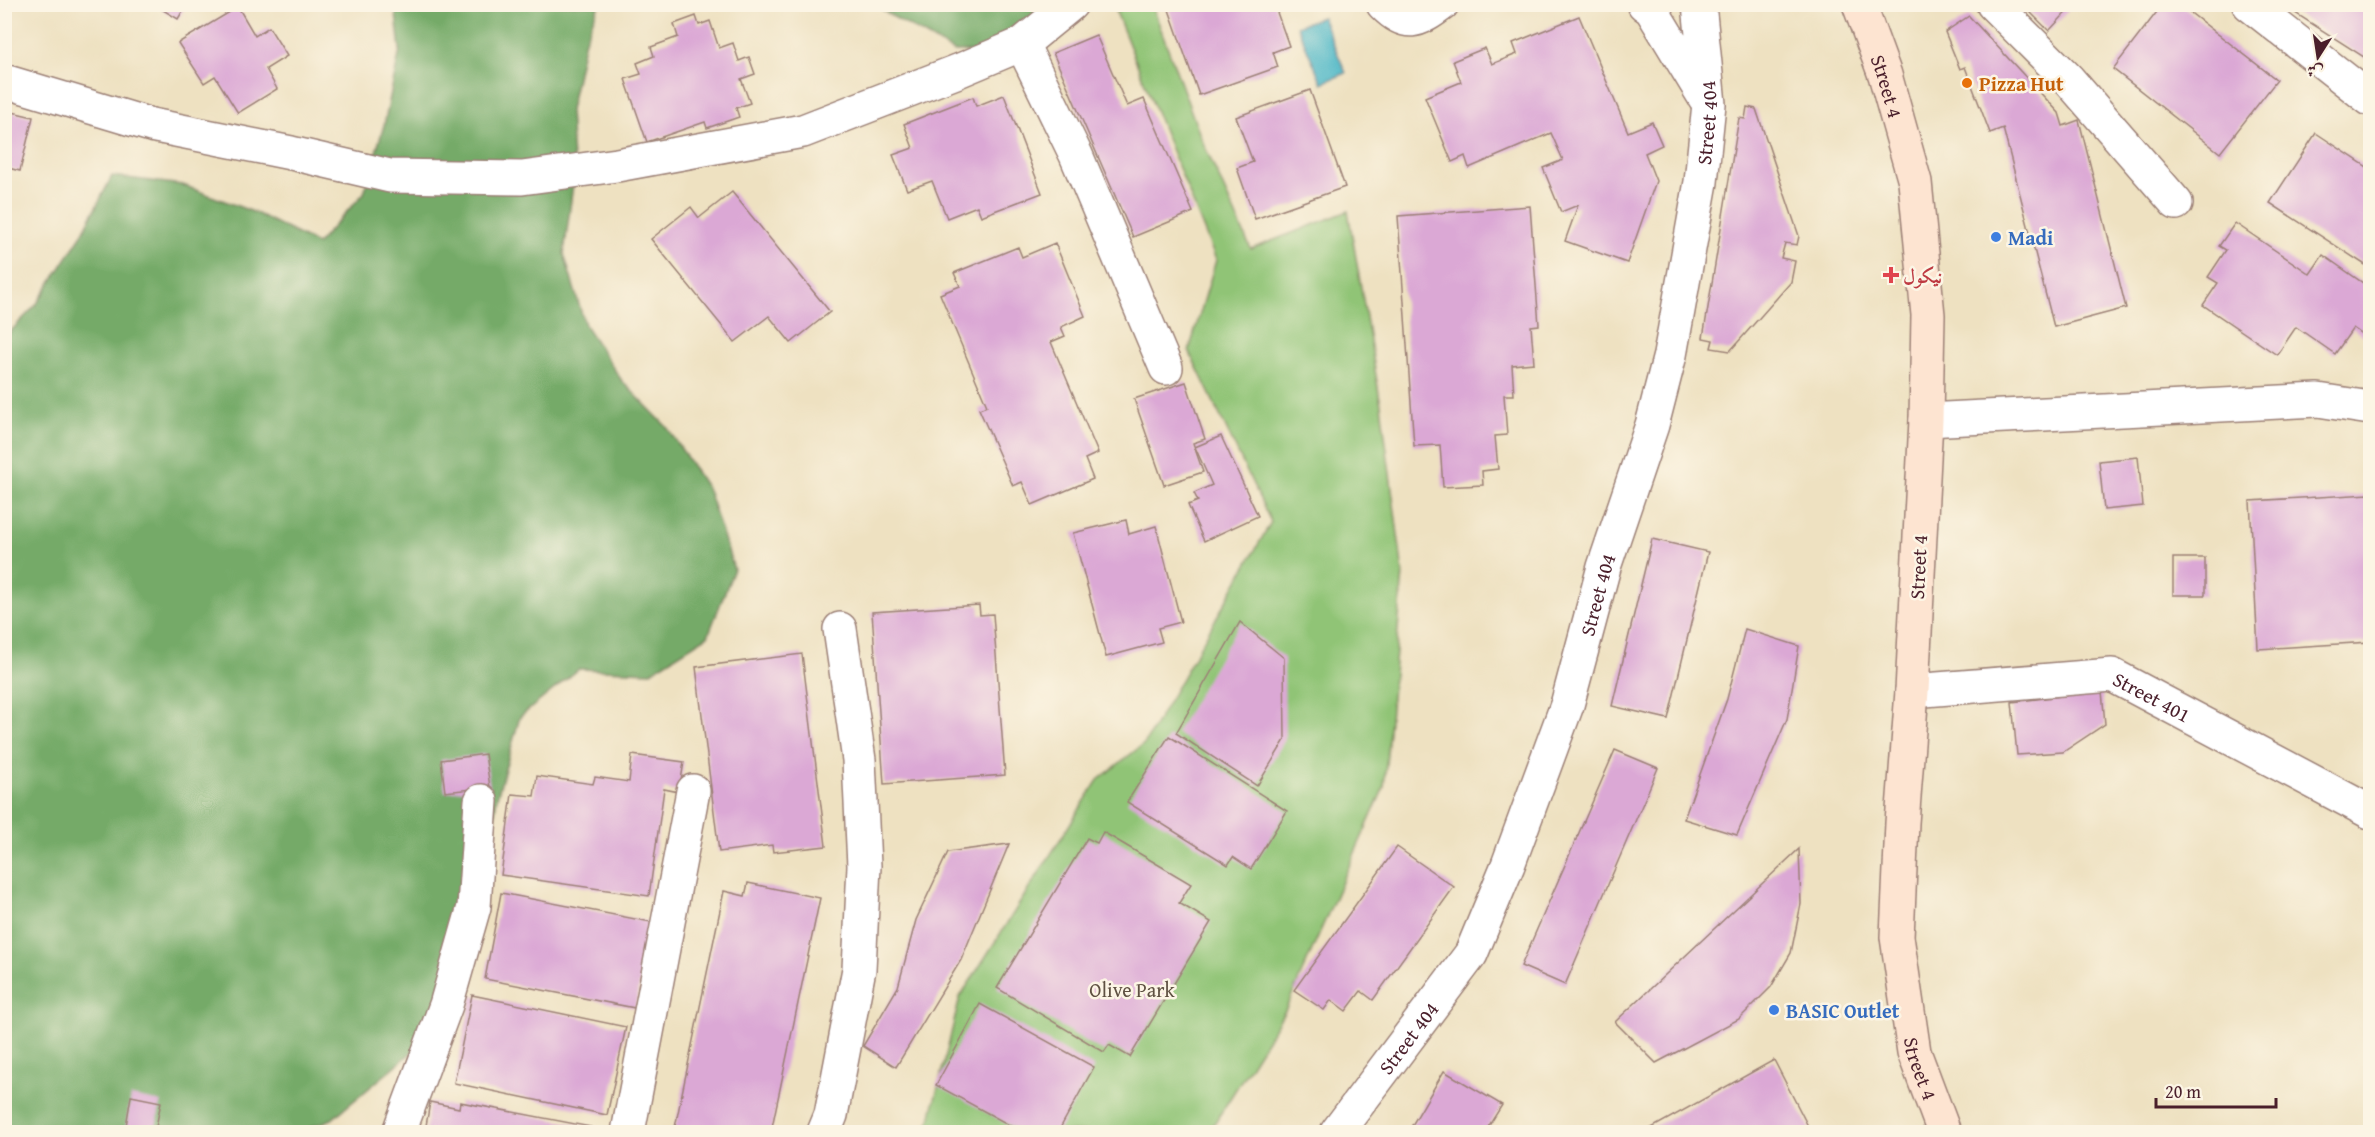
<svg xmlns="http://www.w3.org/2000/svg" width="2375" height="1137" viewBox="0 0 2375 1137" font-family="'Gentium Book Plus',Amiri,serif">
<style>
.green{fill:#90c476;stroke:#6d7250;stroke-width:1.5}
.forest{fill:#74aa67;stroke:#5f6449;stroke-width:1.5}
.water{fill:#4ab6c6;stroke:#4a6a78;stroke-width:1.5}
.building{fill:#dba8d5}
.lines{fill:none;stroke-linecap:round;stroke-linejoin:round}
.minor-casing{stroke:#9c8076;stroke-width:36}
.secondary-casing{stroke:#9c8076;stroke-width:36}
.minor{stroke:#fff;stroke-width:33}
.secondary{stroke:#fde4d1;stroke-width:33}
.food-dot{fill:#e8710a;stroke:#fcf5e5;stroke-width:2}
.shop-dot{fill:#3f7fe0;stroke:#fcf5e5;stroke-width:2}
.health-dot{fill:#e0444e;stroke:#fcf5e5;stroke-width:2}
.labels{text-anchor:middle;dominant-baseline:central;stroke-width:5;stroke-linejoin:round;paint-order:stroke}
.food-label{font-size:20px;font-weight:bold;fill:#c56008;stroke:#fcf5e5;text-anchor:start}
.street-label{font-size:20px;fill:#4a1f2b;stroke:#fcf5e5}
.shop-label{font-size:20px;font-weight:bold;fill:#366cbe;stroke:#fcf5e5;text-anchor:start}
.health-label{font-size:20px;font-weight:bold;fill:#be3a42;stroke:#fcf5e5;text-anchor:start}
.park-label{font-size:20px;fill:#5f5142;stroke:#fcf5e5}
</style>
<rect width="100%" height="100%" fill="#fcf5e5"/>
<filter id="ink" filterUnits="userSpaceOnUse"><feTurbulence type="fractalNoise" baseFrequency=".0167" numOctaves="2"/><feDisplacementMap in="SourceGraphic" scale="12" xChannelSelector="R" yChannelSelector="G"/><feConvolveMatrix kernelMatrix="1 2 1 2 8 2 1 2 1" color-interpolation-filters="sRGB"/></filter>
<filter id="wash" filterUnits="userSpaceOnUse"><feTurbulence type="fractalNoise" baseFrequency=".008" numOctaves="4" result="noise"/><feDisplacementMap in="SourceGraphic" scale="24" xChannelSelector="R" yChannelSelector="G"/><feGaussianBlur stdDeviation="1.35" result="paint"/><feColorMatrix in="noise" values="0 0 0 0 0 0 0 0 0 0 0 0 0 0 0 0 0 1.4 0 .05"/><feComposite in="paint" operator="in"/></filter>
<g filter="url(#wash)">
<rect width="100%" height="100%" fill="#eee1c1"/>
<!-- green -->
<path class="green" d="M1125 5H1152L1201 138 1251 249 1348 211 1381 405 1403 573 1384 787 1285 1011 1209 1132H927L960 997 1098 780 1145 743 1271 522 1189 351 1216 260 1116 12Z"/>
<!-- forest -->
<g class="forest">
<path d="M395 5H599L585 40 570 110 574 177 564 254 585 325 622 381 667 427 708 490 734 569 708 636 651 672 579 669 520 717 497 797 486 879 442 1027 332 1119 299 1132H5V337L36 305 81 236 112 176 183 185 256 213 317 244 364 193 384 125 400 50Z"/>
<path d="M877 5H1040L1027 50 954 52 888 14Z"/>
</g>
<!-- water -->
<path class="water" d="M1322 17 1346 73 1322 83 1297 26Z"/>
<g id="blocks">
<!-- building -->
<g class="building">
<path d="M153 4H187L178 19Z"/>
<path d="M1167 4H1274L1289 46 1273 52 1278 67 1199 95Z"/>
<path d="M2022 4H2074L2049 31Z"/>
<path d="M2163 4H2179L2277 80 2220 153 2113 69Z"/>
<path d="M2281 4H2370V61Z"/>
<path d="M238 7 255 36 269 27 287 56 266 69 277 89 238 113 215 76 204 83 178 43Z"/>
<path d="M696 16 699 25 710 21 719 48 733 43 739 61 749 57 755 74 741 79 750 103 736 108 739 117 707 128 705 122 647 142 625 79 641 74 637 63 654 56 651 47 678 37 674 24Z"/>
<path d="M1579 16 1628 132 1652 122 1662 145 1645 153 1656 181 1627 263 1565 241 1578 205 1561 212 1543 168 1563 160 1551 133 1469 168 1465 156 1452 162 1425 97 1461 82 1453 61 1485 48 1492 64 1517 54 1513 43Z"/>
<path d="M1969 16 2059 113 2063 126 2079 120 2126 308 2054 327 2003 128 1990 133 1965 67 1960 69 1945 32Z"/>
<path d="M1096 35 1127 106 1144 99 1193 212 1133 237 1053 53Z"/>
<path d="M1310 90 1345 187 1255 219 1237 168 1253 162 1236 117Z"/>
<path d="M1004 95 1042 193 981 216 977 206 947 218 932 181 907 190 893 155 913 148 904 124 973 97 976 106Z"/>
<path d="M1747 107 1756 109 1799 236 1797 245 1785 243 1781 258 1795 261 1791 282 1730 351 1711 348 1713 340 1703 338 1739 118 1745 119Z"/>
<path d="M4 110 33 117 20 171 8 168 5 180Z"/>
<path d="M2316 133 2370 169V268L2270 203Z"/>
<path d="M732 192 830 312 791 343 769 316 735 342 651 239 691 207 699 218Z"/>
<path d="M1530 206 1539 325 1531 326 1534 363 1512 365 1514 395H1504L1507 435 1495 436 1498 469 1482 471 1483 485 1443 487 1440 445 1414 446 1398 216Z"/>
<path d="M2235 223 2310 274 2323 255 2370 288V340L2353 328 2335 354 2296 327 2277 355 2203 305 2218 283 2208 277 2226 250 2219 246Z"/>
<path d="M1055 243 1085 316 1061 327 1065 336 1051 342 1098 453 1085 459 1093 479 1032 505 1022 482 1013 486 979 409 987 406 940 294 960 286 954 273 1018 247 1022 257Z"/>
<path d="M1186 382 1205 439 1193 443 1203 472 1164 485 1134 399Z"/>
<path d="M1221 436 1258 516 1204 541 1188 505 1198 501 1194 493 1212 485 1195 447Z"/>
<path d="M2138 457 2143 506 2104 510 2099 461Z"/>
<path d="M2370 494V642L2258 649 2250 501Z"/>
<path d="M1126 520 1129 534 1156 526 1181 622 1158 628 1162 642 1106 657 1073 533Z"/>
<path d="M1652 539 1708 552 1668 719 1612 706Z"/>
<rect x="2173" y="558" width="32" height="37"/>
<path d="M979 605 980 615 993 614 1005 775 884 784 872 612Z"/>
<path d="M1240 622 1284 658 1285 740 1257 786 1176 733Z"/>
<path d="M1745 629 1799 646 1787 719 1737 835 1684 819 1727 699Z"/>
<path d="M802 654 826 846 773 852 772 845 719 852 696 667Z"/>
<path d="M2102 691 2105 724 2063 752 2017 755 2012 702Z"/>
<path d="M1169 736 1287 811 1251 869 1233 857 1228 865 1127 802Z"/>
<path d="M1615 750 1658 768 1565 985 1521 966Z"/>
<path d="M485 754 490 787 445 792 441 760Z"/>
<path d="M632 755 684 762 679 792 664 789 649 896 501 875 512 794 534 796 537 776 593 784 595 777 629 782Z"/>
<path d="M1103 832 1191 884 1179 903 1211 922 1130 1057 1109 1045 1104 1052 997 988 1087 838 1097 843Z"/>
<path d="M1009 844 961 960 896 1067 863 1046 898 987 916 920 948 852Z"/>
<path d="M1397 847 1454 887 1373 1000 1361 991 1346 1011 1331 1000 1324 1010 1294 990Z"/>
<path d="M1799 849 1801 904 1791 953 1771 987 1739 1019 1656 1063 1615 1022Z"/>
<path d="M748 883 820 898 771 1132H674L724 891 745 896Z"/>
<path d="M501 893 651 922 635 1008 485 979Z"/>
<path d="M472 995 626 1027 607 1115 454 1083Z"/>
<path d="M980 1004 1094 1067 1058 1132H1022L936 1085Z"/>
<path d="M1774 1060 1811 1132H1649L1646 1131Z"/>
<path d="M1444 1071 1502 1105 1485 1132H1408Z"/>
<path d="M131 1096 161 1102 155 1132H125Z"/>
<path d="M430 1102 459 1108 460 1102 591 1127 590 1132H425Z"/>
</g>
</g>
</g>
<g filter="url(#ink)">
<use href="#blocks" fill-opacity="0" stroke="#9c8076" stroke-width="1.5"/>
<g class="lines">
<!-- minor casing -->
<g class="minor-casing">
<g id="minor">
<path d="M1383 4C1406 28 1418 22 1442 4"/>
<path d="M1644 4 1651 9 1705 98"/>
<path d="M1993 4 2069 80 2176 203"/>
<path d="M2249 4 2370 99"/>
<path d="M1022 44 1076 155 1166 368"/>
<path d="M4 81 151 125 291 153 390 176 522 178 617 165 803 131 958 71 1022 44 1071 4"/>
<path d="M1926 420 2318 400 2370 408"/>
<path id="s1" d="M1912 691 2112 675 2370 812"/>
<path d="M399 1132 446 1005 474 907 481 801"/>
<path d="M628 1132 693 791"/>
<path d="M824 1132 831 1115 859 969 864 866 859 760 840 629"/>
<path id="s2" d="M1337 1132 1471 954 1508 865 1567 705 1604 567 1652 425 1670 355 1701 182 1709 104 1699 4"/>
</g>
</g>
<!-- secondary casing -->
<g class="secondary-casing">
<g id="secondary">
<path id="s3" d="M1859 4 1885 75 1915 182 1928 315 1926 420 1912 691 1902 823 1897 937 1914 1052 1944 1132"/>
</g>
</g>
<!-- minor -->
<use href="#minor" class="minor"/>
<!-- secondary -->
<use href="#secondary" class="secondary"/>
</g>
</g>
<!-- markers -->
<circle class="food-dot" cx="1967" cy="83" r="6"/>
<g class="shop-dot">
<circle cx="1996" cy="237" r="6"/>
<circle cx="1774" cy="1010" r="6"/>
</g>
<path class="health-dot" d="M1888 266h6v6h6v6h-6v6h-6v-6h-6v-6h6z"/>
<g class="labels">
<!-- food labels -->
<g class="food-label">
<text x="1979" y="83">Pizza Hut</text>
</g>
<!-- street labels -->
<g class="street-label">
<text stroke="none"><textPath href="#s3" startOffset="87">Street 4</textPath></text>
<text stroke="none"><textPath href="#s2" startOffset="1090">Street 404</textPath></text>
<text transform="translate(1918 567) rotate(-87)">Street 4</text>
<text stroke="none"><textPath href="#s2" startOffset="604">Street 404</textPath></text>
<text stroke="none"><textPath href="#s1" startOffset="246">Street 401</textPath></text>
<text stroke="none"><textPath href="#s2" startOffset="118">Street 404</textPath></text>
<text stroke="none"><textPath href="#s3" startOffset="1077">Street 4</textPath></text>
</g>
<!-- shop labels -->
<g class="shop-label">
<text x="2008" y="237">Madi</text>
<text x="1786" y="1010">BASIC Outlet</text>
</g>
<!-- health labels -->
<g class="health-label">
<text x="1903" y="275">نيكول</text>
</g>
<!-- park labels -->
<g class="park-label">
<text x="1132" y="989">Olive Park</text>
</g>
</g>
<!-- margin -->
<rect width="2375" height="1137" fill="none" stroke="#fcf5e5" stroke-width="24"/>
<!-- north arrow -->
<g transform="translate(2318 57) rotate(192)" stroke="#fcf5e5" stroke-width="4.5" paint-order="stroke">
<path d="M0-4.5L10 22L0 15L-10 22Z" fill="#4a1f2b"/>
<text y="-9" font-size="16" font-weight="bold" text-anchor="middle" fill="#4a1f2b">ش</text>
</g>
<!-- scale -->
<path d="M2156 1098v9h120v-9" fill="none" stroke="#4a1f2b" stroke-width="3"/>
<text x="2165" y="1098" font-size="18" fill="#4a1f2b" stroke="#fcf5e5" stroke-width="4.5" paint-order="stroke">20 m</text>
</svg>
